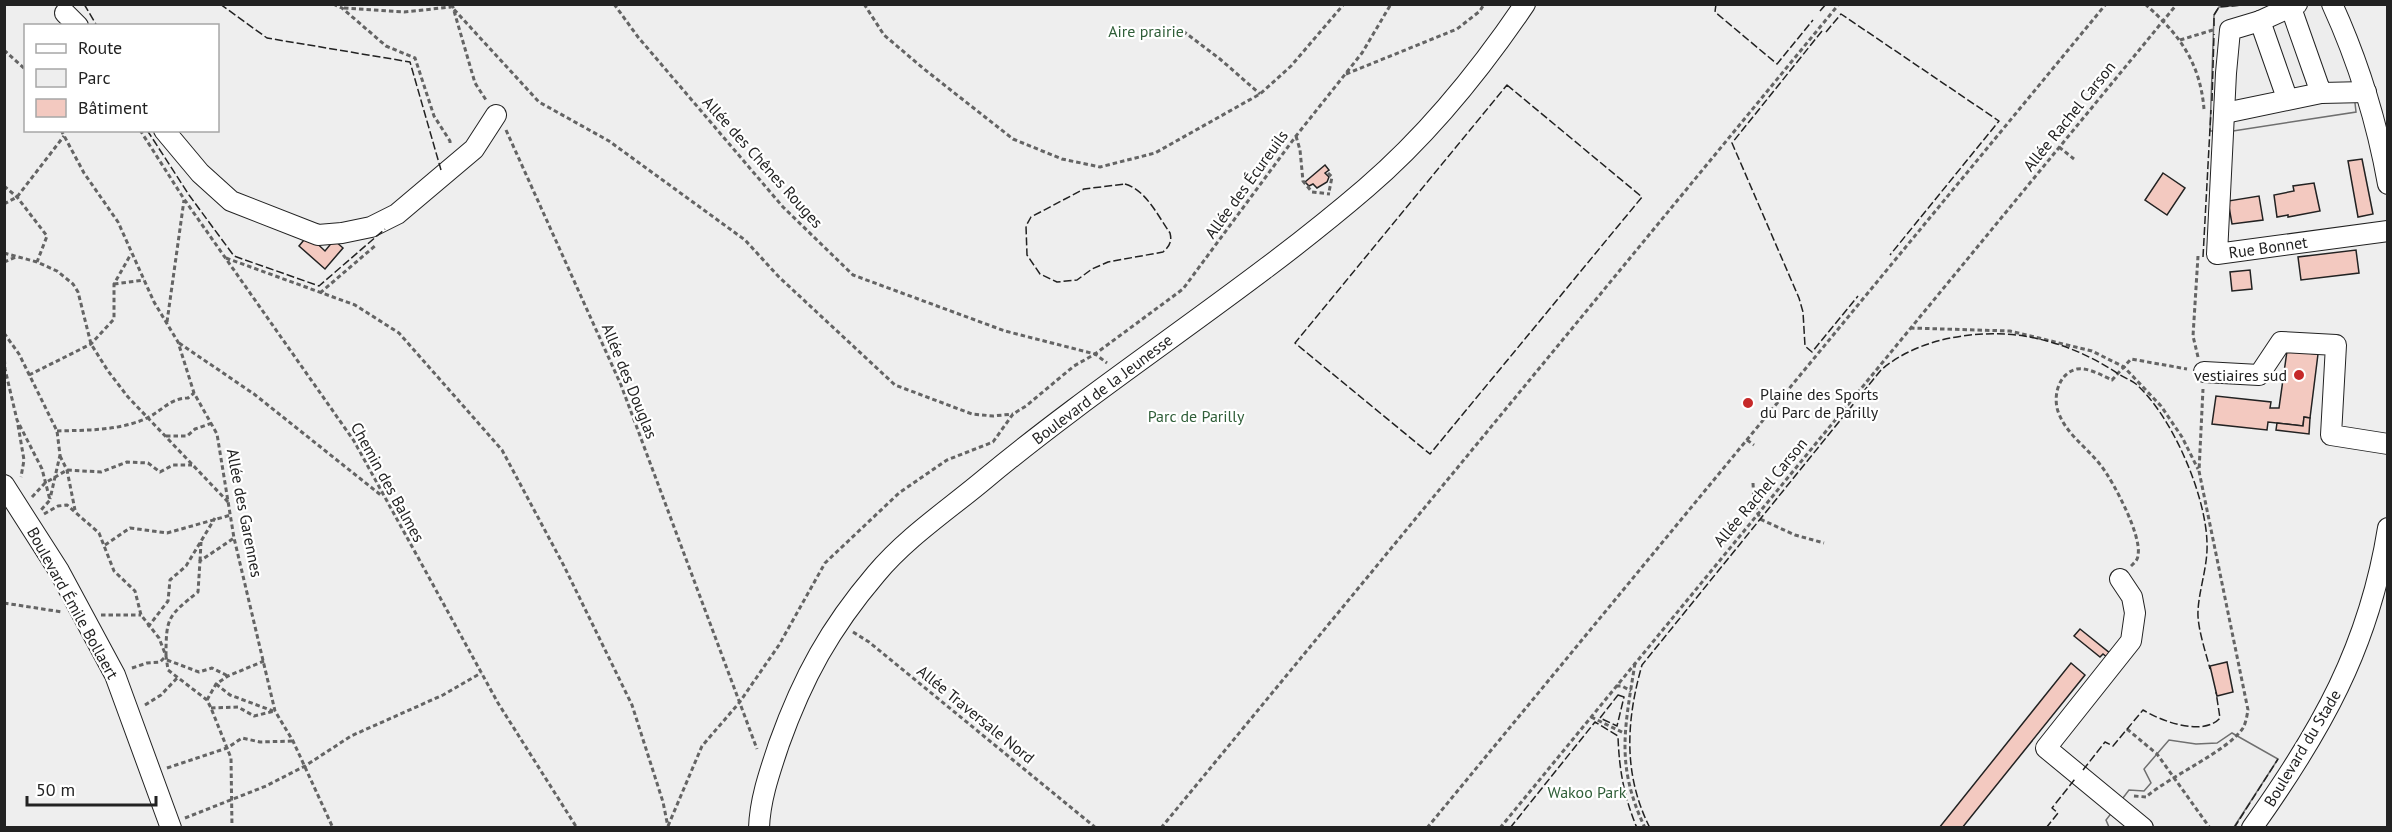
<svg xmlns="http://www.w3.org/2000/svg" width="2392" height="832" viewBox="0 0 2392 832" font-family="'PT Sans',sans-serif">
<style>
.green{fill:#eee;stroke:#6f6f6f;stroke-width:1.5;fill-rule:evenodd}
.parking{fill:#ededed;stroke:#6f6f6f;stroke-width:1.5}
.building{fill:#f3c9c0;stroke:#222;stroke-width:1.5}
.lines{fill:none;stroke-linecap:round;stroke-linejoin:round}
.minor-casing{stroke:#222;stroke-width:22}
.path{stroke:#646464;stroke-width:3;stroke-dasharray:4.5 3;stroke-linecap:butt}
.minor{stroke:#fff;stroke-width:20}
.fence{stroke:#222;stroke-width:1.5;stroke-dasharray:8 3;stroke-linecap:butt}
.poi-dot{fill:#c62828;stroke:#fff;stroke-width:2}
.labels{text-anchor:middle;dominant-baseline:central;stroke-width:4.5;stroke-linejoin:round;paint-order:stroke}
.park-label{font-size:16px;fill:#2f5e38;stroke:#fff}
.street-label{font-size:16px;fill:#222;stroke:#fff}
.poi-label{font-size:16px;fill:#222;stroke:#fff;text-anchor:end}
</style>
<rect width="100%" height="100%" fill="#fff"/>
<!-- green -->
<path class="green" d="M5 5H2387V827L5 828ZM26 26H218V130H26Z"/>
<!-- parking -->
<g class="parking">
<path d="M2253 4 2323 5 2352 76 2356 112 2233 131H2210L2214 15 2219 7Z"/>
<path d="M2232 733 2278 759 2234 827H2109L2106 820 2129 790 2144 791 2151 783 2144 769 2169 740 2196 744 2217 743Z"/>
</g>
<!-- building -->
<g class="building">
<path d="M2362 159 2373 214 2358 217 2348 161Z"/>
<path d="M1325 165 1329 170 1325 173 1329 177 1327 182 1317 188 1313 184 1309 186 1305 182Z"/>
<path d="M2163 173 2185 188 2167 215 2145 200Z"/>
<path d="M2314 183 2320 211 2288 217V215L2277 217 2274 195 2294 191 2293 186Z"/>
<path d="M2259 196 2263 220 2232 224 2228 201Z"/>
<path d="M308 235 325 251 334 240 343 248 325 269 299 246Z"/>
<path d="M2356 250 2359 273 2301 280 2298 257Z"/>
<path d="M2250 270 2252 289 2232 291 2230 272Z"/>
<path d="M2287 351 2318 354 2310 418 2304 417 2303 426 2268 422 2267 430 2212 424 2216 396 2271 402 2270 408H2279Z"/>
<path d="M2304 417 2310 418 2309 434 2276 430 2277 423 2303 426Z"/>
<path d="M2080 629 2111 654 2108 658 2103 654 2100 657 2074 636Z"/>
<path d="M2227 662 2233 692 2217 696 2210 666Z"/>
<path d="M2071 663 2085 675 1962 828H1939Z"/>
</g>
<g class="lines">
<!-- minor casing -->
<g class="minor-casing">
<g id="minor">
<path d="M2297 4 2260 21 2230 30 2226 73 2217 254 2388 231"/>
<path d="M2332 4C2358 61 2377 122 2388 184"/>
<path d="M2291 8 2321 93 2366 92"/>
<path d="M65 13 78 26"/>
<path d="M2260 21 2287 98"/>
<path d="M2225 113 2321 93"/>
<path d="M164 130 200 173 231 201 318 235 342 233 371 227 397 214 474 149 496 115"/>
<path d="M2204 372 2259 375 2281 342 2336 345 2331 435 2388 444"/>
<path d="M4 485 59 571 115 675 171 828"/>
<path d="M2120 579 2132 597 2135 613 2131 641 2046 748 2143 828"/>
<path d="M759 828C760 799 770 771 779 744 803 677 830 628 876 574 907 537 948 510 985 479 1108 377 1245 292 1366 188 1429 134 1479 72 1525 4"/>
<path d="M2252 828C2321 731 2369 647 2388 528"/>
</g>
</g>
<!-- path -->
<g class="path">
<path d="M333 4 342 8 386 46 415 58 434 116 450 141V146"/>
<path d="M449 4 539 102 609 141 745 240 779 277 895 385 972 414 993 416 1013 414"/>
<path d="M452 4 475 83 486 100"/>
<path d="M614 4 638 37 783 207 853 275 1005 331 1095 354 1107 363"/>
<path d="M864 4 884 35 924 69 1013 139 1062 159 1100 167 1155 153 1260 94 1291 66 1344 4"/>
<path d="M2145 4C2179 34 2200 62 2204 109"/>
<path d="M344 8 404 12 451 7"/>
<path d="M1183 31 1220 59 1260 94"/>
<path d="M2180 40 2213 30"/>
<path d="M4 50 26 70"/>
<path d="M1346 74 1457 29 1480 11 1484 4"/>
<path d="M61 130 84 173 118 222 154 302 178 342 194 393 217 434 234 538 275 711 293 741 333 828"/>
<path d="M140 130 184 199 354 441 498 703 577 828"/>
<path d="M506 130 621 385 757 749"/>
<path d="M1296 136 1300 150 1303 181 1312 192 1330 194"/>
<path d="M2059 147 2074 159"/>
<path d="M1328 173 1332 177 1329 192"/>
<path d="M4 186 17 197 47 236 37 262"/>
<path d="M4 204 17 197 64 136"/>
<path d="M4 253 37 262 57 271 73 284 78 292 91 344 108 371 128 397 228 502"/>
<path d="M226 258 355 305 399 333 502 450 564 566 632 705 663 802 668 827"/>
<path d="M4 262 16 257"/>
<path d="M114 284 144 280"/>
<path d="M320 293 376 245"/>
<path d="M167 322 184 200"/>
<path d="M1910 328 2010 331 2092 351 2124 367 2161 406 2182 437 2198 469"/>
<path d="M4 333 19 354 57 431 60 455 50 499"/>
<path d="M179 343 254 394 382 496"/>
<path d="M4 352 5 369 17 420 42 469 50 500 41 510"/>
<path d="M2198 357 2193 336 2198 256"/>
<path d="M29 375 91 344 114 319V284L131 254"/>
<path d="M18 425 24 460 21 477"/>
<path d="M57 431C87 430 119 431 147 418 162 411 170 398 188 398L194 393"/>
<path d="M166 436H187L195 429 212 423"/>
<path d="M1747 440 1754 445"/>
<path d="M60 456 67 470 75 510"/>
<path d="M1753 483 1754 502 1760 519 1795 535 1824 543"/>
<path d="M32 497 45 483 67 470 101 472 127 462 148 463 160 472 173 465H192"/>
<path d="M44 514 58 506 67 505 99 533 114 571 135 591 141 615 159 638 166 656 168 670 207 700 211 708 231 758 232 828"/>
<path d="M105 545 130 528 167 533 231 515"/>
<path d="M200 561 201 542"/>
<path d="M2131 566C2134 563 2138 560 2138 555 2142 536 2114 483 2102 467 2088 448 2068 436 2059 414 2052 398 2058 373 2077 369 2088 367 2103 376 2112 380L2131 359 2187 369"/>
<path d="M4 603 62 612"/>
<path d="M101 615H141"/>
<path d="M148 627 168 601 170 580 186 566 215 518"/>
<path d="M853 632 869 642 1096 828"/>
<path d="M167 660 199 672 212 668 228 676"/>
<path d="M1635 663C1625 728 1615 764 1645 828"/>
<path d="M132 668 147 663 160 662 166 656C166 617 168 616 198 592L200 561 234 538"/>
<path d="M216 684 230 695 273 711"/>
<path d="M1616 686H1622L1631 691"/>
<path d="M207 700 216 684 228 676 264 661"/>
<path d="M145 705 161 695 178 677"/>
<path d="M211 708 238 707 254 716 275 711"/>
<path d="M1591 717 1624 733"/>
<path d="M2127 729 2157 754 2210 828"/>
<path d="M167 768 227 748 242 738 260 742 293 741"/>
<path d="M2134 796 2146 797C2170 776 2228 751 2243 728 2246 723 2247 715 2248 710L2199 471 2203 389"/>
<path d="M185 818 266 786 305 766 351 736 443 695 481 673"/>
<path d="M668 826 702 746 739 703 779 645 825 563 899 493 947 460 993 442 1013 414 1026 406 1074 366 1095 354 1183 289 1296 136 1362 53 1391 4"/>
<path d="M1161 828 1839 4"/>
<path d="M1427 828 2106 4"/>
<path d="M1500 828 2177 4"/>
</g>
<!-- minor -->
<use href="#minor" class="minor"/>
<!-- fence -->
<g class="fence">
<path d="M84 4 97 26"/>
<path d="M220 4 267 38 410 62 441 170"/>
<path d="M1716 4 1715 12 1777 64 1813 20"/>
<path d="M1820 11 1826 4"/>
<path d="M2214 26V15L2219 7 2253 4"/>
<path d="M1822 31 1732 143 1799 298 1803 312 1805 346 1812 352 1858 296"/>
<path d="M1826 32 1841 14 1999 121 1890 255"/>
<path d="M1507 85 1642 197 1430 454 1295 343Z"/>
<path d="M2212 101 2214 34"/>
<path d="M147 130 189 195 234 256 319 286 385 229"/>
<path d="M1125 184C1146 190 1158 216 1170 233 1172 241 1170 246 1163 252L1108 262 1092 269 1077 280 1057 282 1040 274 1027 255 1026 226 1031 217 1084 189Z"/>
<path d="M2203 257 2211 110"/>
<path d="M1618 695 1624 697 1617 726 1600 718Z"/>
<path d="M2083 770 2105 742 2113 746 2143 710C2161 721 2203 737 2220 718L2216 692"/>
<path d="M1510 828 1595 722 1618 736C1619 769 1624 797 1637 828"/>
<path d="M1650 828C1623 775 1626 721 1642 665L1881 370C1918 338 1977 329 2024 336 2060 342 2090 355 2120 375 2125 378 2131 380 2136 384 2172 416 2206 495 2207 543 2208 566 2199 589 2198 611 2197 627 2206 653 2210 669"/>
<path d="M2046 828 2058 813 2052 808 2075 779"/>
<path d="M2234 828 2278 759"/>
</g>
</g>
<!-- markers -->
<g class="poi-dot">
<circle cx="2299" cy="375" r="6"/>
<circle cx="1748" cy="403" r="6"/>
</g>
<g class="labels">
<!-- park labels -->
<g class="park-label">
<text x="1146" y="31">Aire prairie</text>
<text x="1196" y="416">Parc de Parilly</text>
<text x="1587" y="792">Wakoo Park</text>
</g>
<!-- street labels -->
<g class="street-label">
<text transform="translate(2069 116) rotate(-51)">Allée Rachel Carson</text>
<text transform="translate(763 162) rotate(48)">Allée des Chênes Rouges</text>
<text transform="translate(1246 184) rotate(-54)">Allée des Écureuils</text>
<text transform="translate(2268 247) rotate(-8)">Rue Bonnet</text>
<text transform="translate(630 381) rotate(68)">Allée des Douglas</text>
<text transform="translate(1102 389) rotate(-37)">Boulevard de la Jeunesse</text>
<text transform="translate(388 482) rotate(61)">Chemin des Balmes</text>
<text transform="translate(1760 492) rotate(-50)">Allée Rachel Carson</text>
<text transform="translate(245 513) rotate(79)">Allée des Garennes</text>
<text transform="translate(73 603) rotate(61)">Boulevard Émile Bollaert</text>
<text transform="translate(976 714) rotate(39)">Allée Traversale Nord</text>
<text transform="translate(2302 748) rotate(-59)">Boulevard du Stade</text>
</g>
<!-- poi labels -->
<g class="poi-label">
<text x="2287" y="375">vestiaires sud</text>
<text x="1760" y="394" text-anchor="start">Plaine des Sports<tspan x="1760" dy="18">du Parc de Parilly</tspan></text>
</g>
</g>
<!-- border -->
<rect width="2392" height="832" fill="none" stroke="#222222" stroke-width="12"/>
<!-- legend -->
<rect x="24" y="24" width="195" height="108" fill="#ffffff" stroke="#a7a7a7" stroke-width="1.5"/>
<rect x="36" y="44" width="30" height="9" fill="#ffffff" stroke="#a7a7a7" stroke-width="1.5"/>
<text x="78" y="54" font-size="18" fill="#222222">Route</text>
<rect x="36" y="69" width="30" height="18" fill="#eeeeee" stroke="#a7a7a7" stroke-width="1.5"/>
<text x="78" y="84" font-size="18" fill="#222222">Parc</text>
<rect x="36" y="99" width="30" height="18" fill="#f3c9c0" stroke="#a7a7a7" stroke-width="1.5"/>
<text x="78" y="114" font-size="18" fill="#222222">Bâtiment</text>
<!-- scale -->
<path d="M27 796v9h129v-9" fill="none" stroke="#222222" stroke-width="3"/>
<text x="36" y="796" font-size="18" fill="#222222" stroke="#ffffff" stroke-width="4.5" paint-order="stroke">50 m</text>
</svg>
